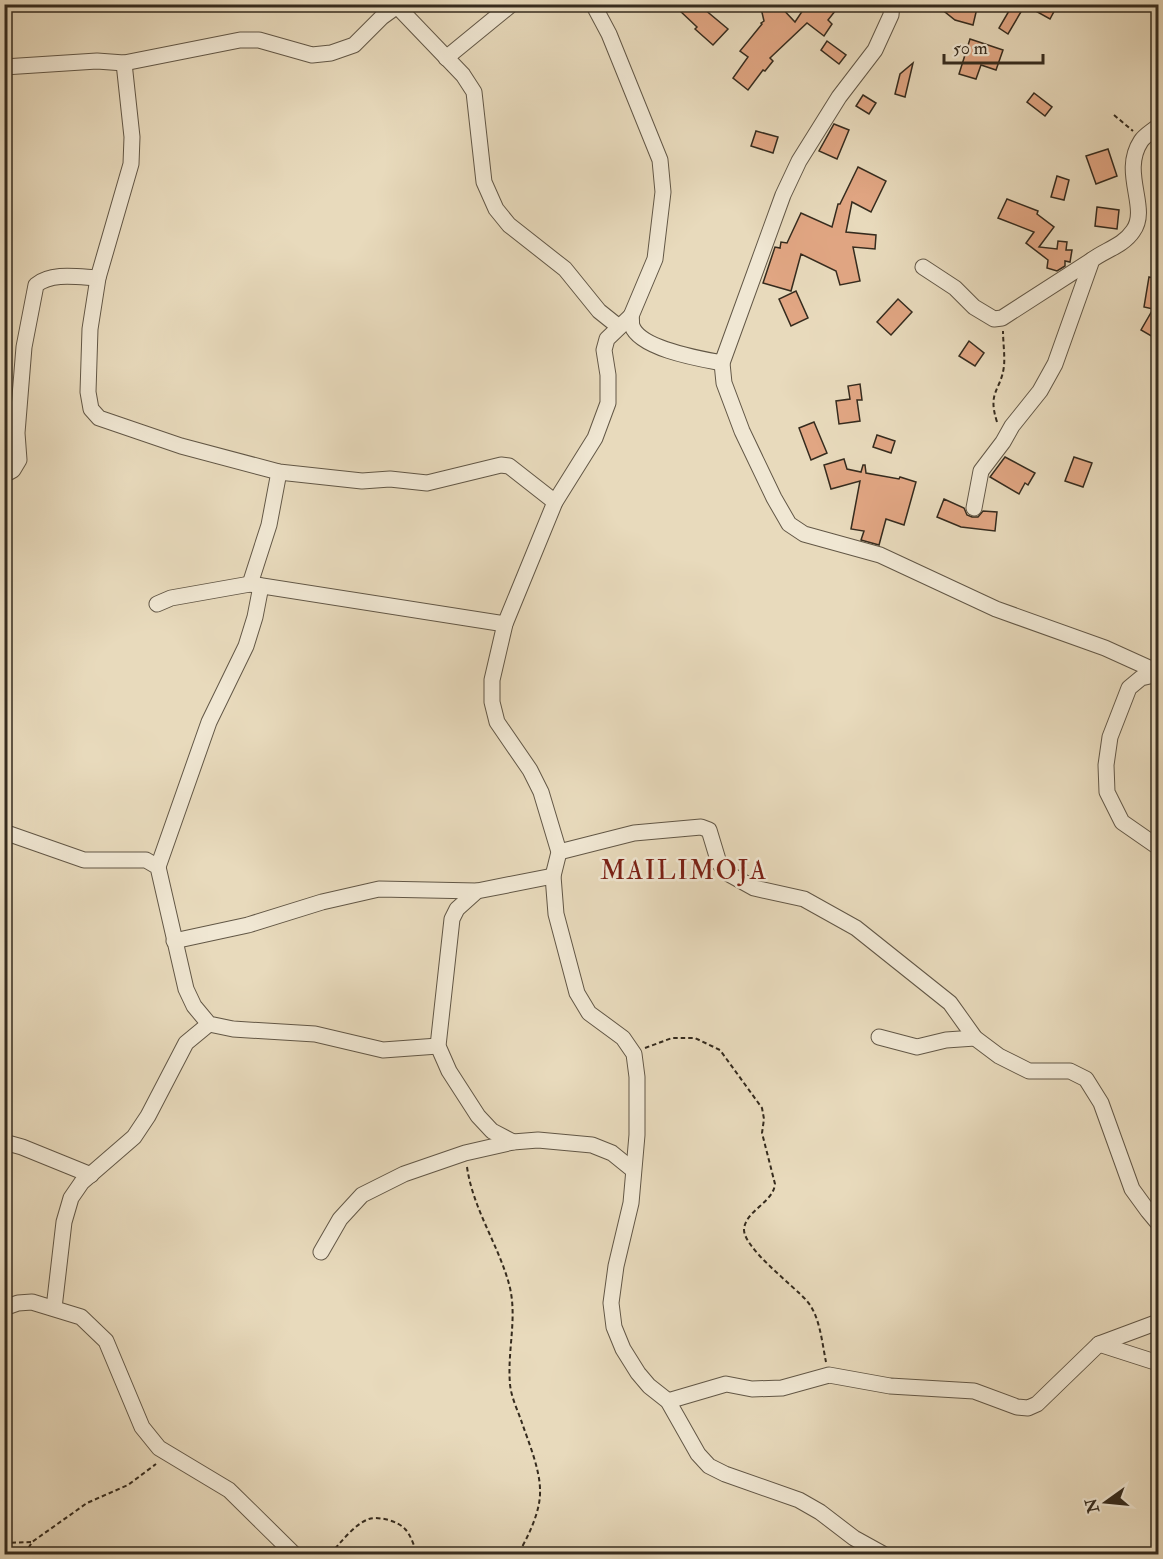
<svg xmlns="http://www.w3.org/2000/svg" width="1163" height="1559" viewBox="0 0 1163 1559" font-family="'IM FELL Double Pica',serif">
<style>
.building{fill:#e1a683;stroke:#352b1e;stroke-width:1.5}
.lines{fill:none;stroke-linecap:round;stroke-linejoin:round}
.minor-casing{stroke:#625746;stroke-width:17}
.path{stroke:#352b1e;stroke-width:2;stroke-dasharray:4.5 3;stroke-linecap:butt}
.minor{stroke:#f0e7d3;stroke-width:15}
.labels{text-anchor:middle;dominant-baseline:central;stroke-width:5;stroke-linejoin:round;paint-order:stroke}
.quarter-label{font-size:26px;letter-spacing:1.5px;fill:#7a1f14;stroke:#f0e7d3}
</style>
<rect width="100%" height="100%" fill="#e8dabc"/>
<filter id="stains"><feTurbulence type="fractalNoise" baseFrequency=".00333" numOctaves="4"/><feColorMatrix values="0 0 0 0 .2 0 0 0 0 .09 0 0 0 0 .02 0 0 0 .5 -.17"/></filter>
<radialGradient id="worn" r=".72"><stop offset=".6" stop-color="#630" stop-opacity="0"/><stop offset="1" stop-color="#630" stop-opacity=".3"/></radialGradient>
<!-- building -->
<g class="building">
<path d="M684 4H698L728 29 713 45 695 29 697 27 679 10Z"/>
<path d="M760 4H778L795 22 807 4H828L836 10 828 20 832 24 824 36 807 23 770 58 773 61 765 71 763 70 748 90 733 78 748 57 740 51 762 24 761 23 764 21Z"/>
<path d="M935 4H978L973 25 955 20Z"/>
<path d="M1013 4H1058L1050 19 1025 5 1008 34 999 28Z"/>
<path d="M970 39 1003 50 996 70 981 65 976 79 959 74Z"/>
<path d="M827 41 846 55 839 64 821 50Z"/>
<path d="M913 63 905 97 895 94 900 74Z"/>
<path d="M1034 93 1052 107 1045 116 1027 102Z"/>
<path d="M863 95 876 103 869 114 856 106Z"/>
<path d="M834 124 849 130 837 159 819 151Z"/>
<path d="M756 131 778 137 773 153 751 146Z"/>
<path d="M1108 149 1117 176 1096 184 1086 156Z"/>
<path d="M858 167 886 181 871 212 852 202 846 232 876 235 875 249 853 247 860 281 840 285 836 271 801 254 791 291 763 283 775 247 780 248 781 242 787 243 801 213 832 227 838 204H840Z"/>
<path d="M1057 176 1069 180 1064 200 1051 197Z"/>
<path d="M1007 199 1038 211 1037 214 1054 227 1039 247 1057 249 1058 241 1067 242 1066 250H1072L1070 262 1065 261V266L1057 271 1047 268 1048 260 1026 243 1034 232 998 218Z"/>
<path d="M1097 207 1119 210 1117 229 1095 226Z"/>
<path d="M1149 277 1158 279V337L1154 335 1153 337 1141 330 1153 309 1144 307Z"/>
<path d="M796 291 808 318 791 326 779 299Z"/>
<path d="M898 299 912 312 891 335 877 322Z"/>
<path d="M969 341 984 353 975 366 959 356Z"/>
<path d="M860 384 862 400H857L860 421 839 424 836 401 850 399 848 386Z"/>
<path d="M814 422 827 453 811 460 799 428Z"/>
<path d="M877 435 895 441 891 453 873 447Z"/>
<path d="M1005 457 1035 473 1028 485 1025 483 1019 494 990 477Z"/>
<path d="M1074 457 1092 463 1083 487 1065 481Z"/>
<path d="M844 459 847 469 861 472 863 465H865L866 473 899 479 900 477 916 482 904 525 886 519 879 545 861 540 864 531 851 529 860 481 831 489 824 465Z"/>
<path d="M944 499 964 508 967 515 972 517H978L983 511 997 512 995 531 961 527 937 517Z"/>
</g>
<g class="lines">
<!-- minor casing -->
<g class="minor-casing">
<g id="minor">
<path d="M395 4 463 75 474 92 484 182 496 209 509 225 565 269 599 311 619 327"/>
<path d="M593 4 609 34 660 160 663 192 655 259 631 316C632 319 631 323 632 326 640 349 701 359 722 363"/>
<path d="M892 4 891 15 875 50 839 97 799 161 783 195 722 363 724 383 742 431 774 498 789 524 804 534 880 555 996 609 1105 648 1158 672"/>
<path d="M446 58 512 4"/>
<path d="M124 63 132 137 131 164 98 278 90 329 88 392 91 409 99 418 181 446 279 472 362 481 390 479 427 483 501 465 509 466 555 502"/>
<path d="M4 67 97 61 124 63 240 40H259L312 55 331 53 354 45 382 17 400 4"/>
<path d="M923 267 955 288 974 307 994 319 1002 318 1092 260"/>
<path d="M631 316 607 339 604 350 608 375V403L595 438 555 502 505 624 492 680V702L497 722 530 770 541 792 559 852 553 876 556 914 577 993 589 1013 623 1038 634 1054 637 1077V1135L631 1203 616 1266 611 1303 614 1327 623 1349 638 1373 649 1386 668 1401 698 1454 709 1466 725 1474 799 1500 820 1512 854 1538 883 1554"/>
<path d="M4 475 13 470 19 460 17 433 24 347 36 285C52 272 78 277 98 278"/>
<path d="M974 508 981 471 1003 442 1012 426 1040 391 1055 364 1092 260C1105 250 1123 246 1133 231 1150 208 1120 173 1141 141 1145 135 1153 131 1158 126"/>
<path d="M250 584 269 525 279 472"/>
<path d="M157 604 171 598 250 584 505 624"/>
<path d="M1158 674 1141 678 1129 688 1110 737 1106 765 1107 792 1122 822 1158 847"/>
<path d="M4 832 84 860H146L158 867 186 989 194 1006 209 1024 233 1029 315 1034 383 1050 438 1046"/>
<path d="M559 852 634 833 701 827 709 830 719 863 727 873 754 888 804 899 856 928 950 1003 975 1038 999 1056 1029 1071H1070L1086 1079 1101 1103 1132 1189 1148 1211 1158 1223"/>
<path d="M158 867 209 722 246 646 255 617 261 586"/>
<path d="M174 941 248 925 322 902 379 889 477 891"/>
<path d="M879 1037 917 1047 946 1040 975 1038"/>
<path d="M4 1142 22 1147 91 1175"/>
<path d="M513 1142 492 1131 478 1116 449 1071 438 1046 452 919 457 909 477 891 553 876"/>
<path d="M321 1252 340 1219 362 1195 404 1174 465 1153 513 1142 538 1140 592 1145 612 1153 633 1170"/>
<path d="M4 1308 18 1303 32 1302 81 1317 106 1341 142 1427 159 1448 229 1490 294 1554"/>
<path d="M54 1308 64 1222 71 1198 82 1182 134 1137 148 1116 186 1043 209 1024"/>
<path d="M1099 1344 1158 1363"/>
<path d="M668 1401 726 1384 752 1389 782 1388 829 1375 890 1386 974 1391 1017 1407 1028 1408 1037 1404 1099 1344 1158 1322"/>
</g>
</g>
<!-- path -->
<g class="path">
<path d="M1114 115 1133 131"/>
<path d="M997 422C987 391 1001 391 1004 366 1005 355 1003 342 1003 331"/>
<path d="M645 1048 672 1038H695L720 1050 762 1108 764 1119 762 1133 775 1184C773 1203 746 1210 744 1229 743 1248 794 1286 807 1301 820 1316 822 1343 826 1362"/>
<path d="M467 1167C473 1209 498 1244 509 1284 518 1317 507 1350 510 1384 511 1397 518 1411 522 1423 529 1443 540 1470 540 1490 541 1511 528 1537 518 1554"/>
<path d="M4 1543 32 1542"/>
<path d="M25 1554 32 1542 87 1503 128 1485 156 1464"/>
<path d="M330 1554C340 1544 354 1524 369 1519 379 1516 398 1521 405 1529 411 1535 414 1546 417 1554"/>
</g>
<!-- minor -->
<use href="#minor" class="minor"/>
</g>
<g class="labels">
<!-- quarter labels -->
<g class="quarter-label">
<text x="684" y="871">MAILIMOJA</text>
</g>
</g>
<!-- margin -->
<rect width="1163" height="1559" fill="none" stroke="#e8dabc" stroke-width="24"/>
<rect x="6" y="6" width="1151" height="1547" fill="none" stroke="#352b1e" stroke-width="3"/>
<rect x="12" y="12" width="1139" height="1535" fill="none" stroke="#352b1e" stroke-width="1.5"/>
<!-- north arrow -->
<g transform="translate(1106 1502) rotate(255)" stroke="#f0e7d3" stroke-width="4.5" paint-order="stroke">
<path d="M0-4.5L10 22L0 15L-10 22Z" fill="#352b1e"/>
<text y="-9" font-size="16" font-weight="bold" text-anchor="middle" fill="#352b1e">N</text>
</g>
<!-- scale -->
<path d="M944 54v9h99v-9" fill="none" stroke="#352b1e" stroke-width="3"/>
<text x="953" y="54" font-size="18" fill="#352b1e" stroke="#f0e7d3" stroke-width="4.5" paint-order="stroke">50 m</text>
<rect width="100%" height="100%" filter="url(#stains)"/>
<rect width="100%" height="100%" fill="url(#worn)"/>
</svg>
